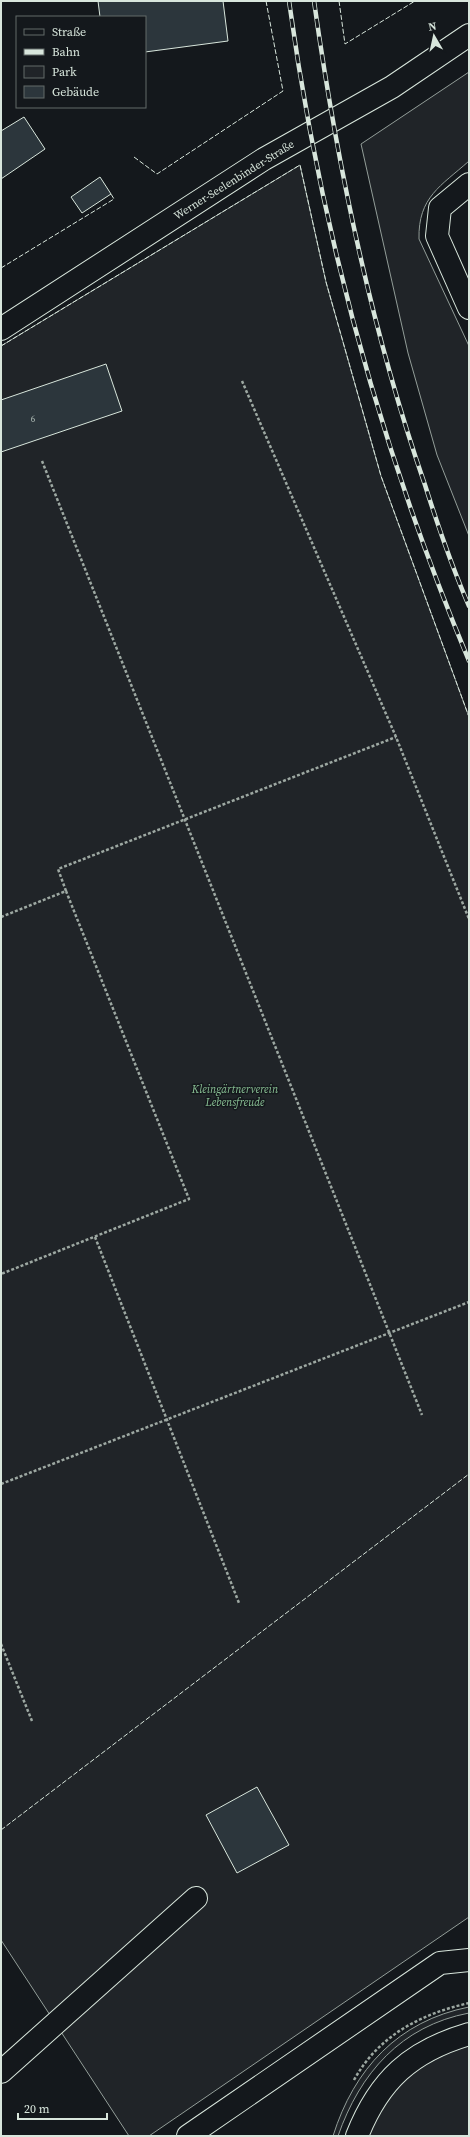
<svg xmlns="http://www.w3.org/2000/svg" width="470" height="2137" viewBox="0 0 470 2137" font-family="'Source Serif 4',serif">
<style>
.green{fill:#202428;stroke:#939e99}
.building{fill:#2c363c;stroke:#d8e6dc}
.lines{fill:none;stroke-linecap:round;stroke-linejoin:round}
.minor-casing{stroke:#d8e6dc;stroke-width:24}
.major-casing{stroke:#d8e6dc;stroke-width:24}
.path{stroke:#9da8a2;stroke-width:2.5;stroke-dasharray:3 2;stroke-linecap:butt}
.minor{stroke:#14181c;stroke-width:22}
.major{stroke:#14181c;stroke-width:22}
.rail-casing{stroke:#d8e6dc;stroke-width:4.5}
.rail{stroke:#14181c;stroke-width:3;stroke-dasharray:9;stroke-linecap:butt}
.fence{stroke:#d8e6dc;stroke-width:1;stroke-dasharray:5 2;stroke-linecap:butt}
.labels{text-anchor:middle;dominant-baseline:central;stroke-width:3;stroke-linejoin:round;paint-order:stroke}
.number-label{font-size:9px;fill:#adbab4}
.street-label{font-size:11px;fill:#d8e6dc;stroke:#14181c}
.park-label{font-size:11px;font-style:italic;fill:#8ac095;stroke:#14181c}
</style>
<rect width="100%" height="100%" fill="#14181c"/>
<!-- green -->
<g class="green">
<path d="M469 72V161C441 186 418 197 419 239L469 346V536L437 455 408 353 361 144Z"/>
<path d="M300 165 326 282 381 476 469 717V1917L149 2136H129L1 1940V346Z"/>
<path d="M469 2007V2013C401 2026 360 2073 338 2136H333C354 2069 398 2021 469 2007Z"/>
<path d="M469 2034V2136H357L375 2098Z"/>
</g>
<!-- building -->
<g class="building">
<path d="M98 1H223L228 41 145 52V17H100Z"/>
<path d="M24 117 45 149 1 179V131Z"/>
<path d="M100 177 111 194 82 213 71 197Z"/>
<path d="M106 364 122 411 1 452V400Z"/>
<path d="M257 1787 289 1845 237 1873 206 1815Z"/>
</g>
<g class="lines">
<!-- minor casing -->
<g class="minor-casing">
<g id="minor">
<path d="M469 184 440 208 437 236 469 308"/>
<path d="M1 2072 196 1898"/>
<path d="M188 2136 440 1963 469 1960"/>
</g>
</g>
<!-- major casing -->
<g class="major-casing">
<g id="major">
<path d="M1 329 264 159 392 87 469 35"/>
<path d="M357 2136C379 2080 411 2051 469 2034"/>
</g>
</g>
<!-- path -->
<g class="path">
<path d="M242 381 396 737 469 919"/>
<path d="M42 461 422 1415"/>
<path d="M66 891 58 869 396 737"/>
<path d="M1 917 66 891 189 1199 1 1274"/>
<path d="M95 1237 239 1603"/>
<path d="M1 1484 469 1302"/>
<path d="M1 1644 32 1721"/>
<path d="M354 2080C379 2035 421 2014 469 2003"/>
</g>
<!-- minor -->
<use href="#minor" class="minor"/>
<!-- major -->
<use href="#major" class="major"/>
<!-- rail casing -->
<g class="rail-casing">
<g id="rail">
<path d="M289 1C320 228 381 450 469 661"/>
<path d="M314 1C337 165 371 329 425 485 438 526 452 567 469 606"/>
</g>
</g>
<!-- rail -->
<use href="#rail" class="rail"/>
<!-- fence -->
<g class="fence">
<path d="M339 1 345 44 415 1"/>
<path d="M134 157 157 174 283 91 266 1"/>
<path d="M1 268 114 199 111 194"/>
<path d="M1 346 300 165 326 282 381 476 469 717"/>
<path d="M1 1830 469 1474"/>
</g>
</g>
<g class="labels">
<!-- number labels -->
<g class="number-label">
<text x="33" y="419">6</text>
</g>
<!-- street labels -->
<g class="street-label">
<text transform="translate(234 180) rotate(-32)">Werner-Seelenbinder-Straße</text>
</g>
<!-- park labels -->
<g class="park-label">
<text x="235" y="1089">Kleingärtnerverein<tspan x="235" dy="13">Lebensfreude</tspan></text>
</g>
</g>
<!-- border -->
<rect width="470" height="2137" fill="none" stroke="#d8e6dc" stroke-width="4"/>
<!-- legend -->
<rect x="16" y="16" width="130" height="92" fill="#14181c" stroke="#626a69"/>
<rect x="24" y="29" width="20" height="6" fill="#14181c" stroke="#626a69"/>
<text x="52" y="36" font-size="12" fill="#d8e6dc">Straße</text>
<rect x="24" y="49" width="20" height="6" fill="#d8e6dc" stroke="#626a69"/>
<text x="52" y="56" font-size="12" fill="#d8e6dc">Bahn</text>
<rect x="24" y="66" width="20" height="12" fill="#202428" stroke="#626a69"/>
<text x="52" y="76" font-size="12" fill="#d8e6dc">Park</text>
<rect x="24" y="86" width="20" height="12" fill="#2c363c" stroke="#626a69"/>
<text x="52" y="96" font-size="12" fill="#d8e6dc">Gebäude</text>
<!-- north arrow -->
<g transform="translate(434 36) rotate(351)" stroke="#14181c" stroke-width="3" paint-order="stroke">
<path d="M0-3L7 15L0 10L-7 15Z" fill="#d8e6dc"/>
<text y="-6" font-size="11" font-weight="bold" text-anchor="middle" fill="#d8e6dc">N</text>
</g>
<!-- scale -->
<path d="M18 2113v6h89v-6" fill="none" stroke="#d8e6dc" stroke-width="2"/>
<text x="24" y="2113" font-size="12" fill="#d8e6dc" stroke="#14181c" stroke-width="3" paint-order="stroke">20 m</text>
</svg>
